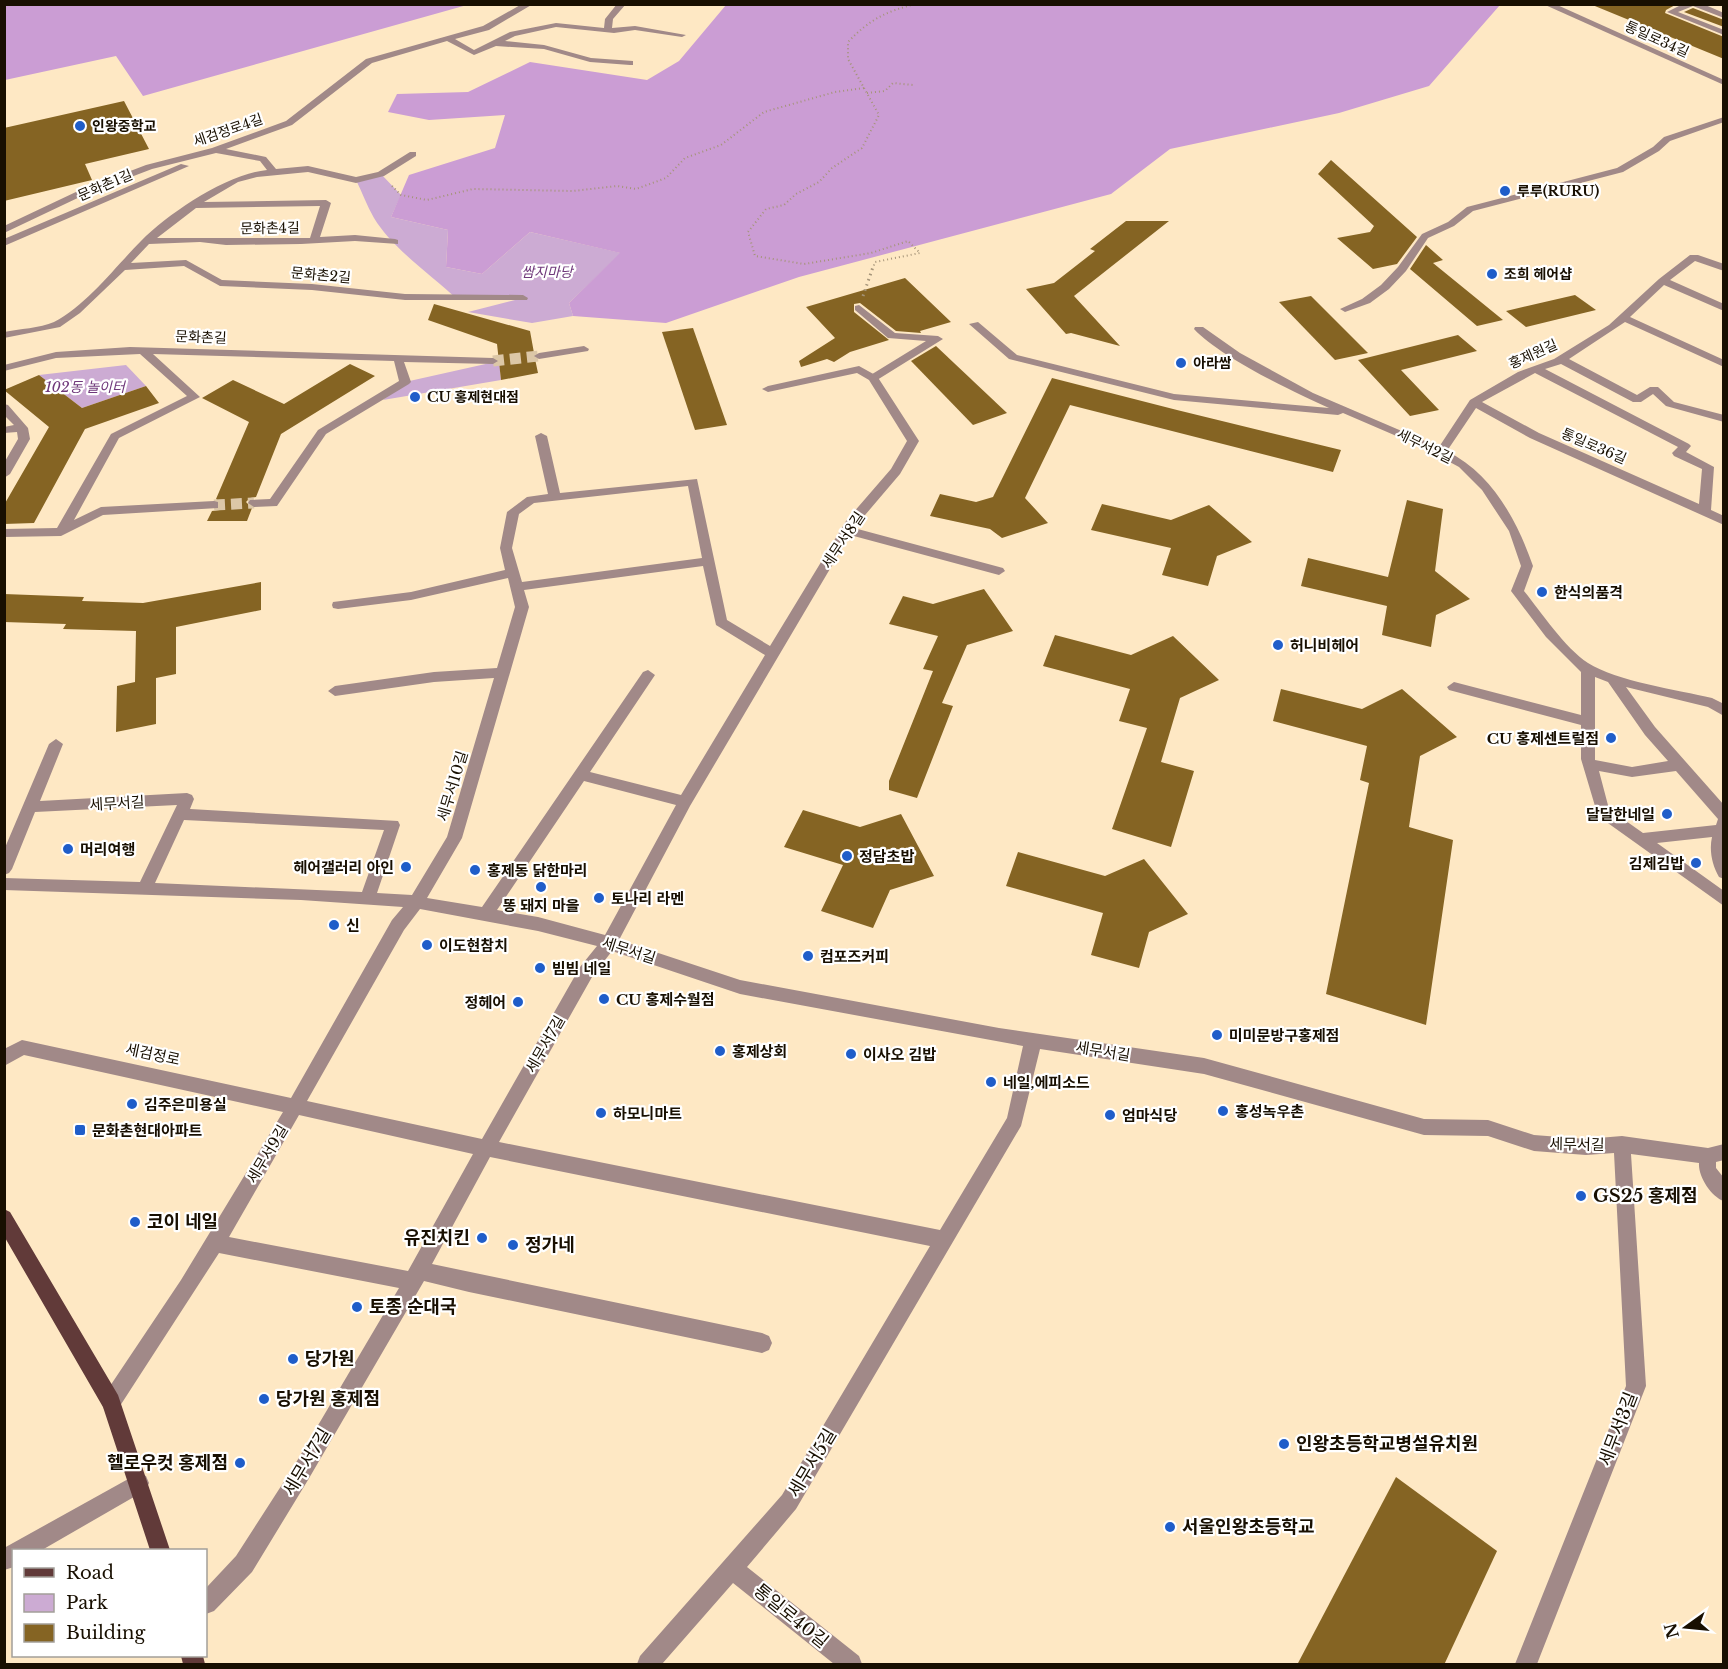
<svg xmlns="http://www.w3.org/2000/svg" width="1728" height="1669" viewBox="0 0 1728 1669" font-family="'Libre Baskerville','Noto Sans KR',serif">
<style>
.green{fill:#ccabd3}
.forest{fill:#cb9dd4}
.building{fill:#856423}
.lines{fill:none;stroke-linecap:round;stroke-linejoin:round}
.minor-tunnel{stroke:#dcc7a7;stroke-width:11;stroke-dasharray:11 6;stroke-linecap:butt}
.path-far1{stroke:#a59479;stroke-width:2;stroke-dasharray:1 3;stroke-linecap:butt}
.path{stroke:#a59479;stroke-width:3;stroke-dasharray:1.5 4;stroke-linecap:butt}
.service{fill:#a18988;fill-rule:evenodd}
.minor{fill:#a18988;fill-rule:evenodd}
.primary{fill:#613a39;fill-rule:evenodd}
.poi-dot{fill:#1f5dc9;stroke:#fff;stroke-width:2}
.labels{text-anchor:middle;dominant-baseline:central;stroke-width:4.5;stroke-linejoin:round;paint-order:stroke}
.far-street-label{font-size:14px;fill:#180f01;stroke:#fff}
.far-poi-label{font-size:14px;font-weight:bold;fill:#180f01;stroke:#fff;text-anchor:start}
.far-park-label{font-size:14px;font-style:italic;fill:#6f387a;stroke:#fff}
.street-label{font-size:15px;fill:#180f01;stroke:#fff}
.poi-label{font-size:15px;font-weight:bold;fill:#180f01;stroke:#fff;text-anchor:start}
.near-poi-label{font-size:18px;font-weight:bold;fill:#180f01;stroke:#fff;text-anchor:start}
.near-street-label{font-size:18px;fill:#180f01;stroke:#fff}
</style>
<rect width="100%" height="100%" fill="#fee8c4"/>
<!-- green -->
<g class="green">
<path d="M381 174 401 195 391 217 448 230 446 267 482 274 530 232 621 253 569 303 573 316 532 323 468 312 519 299H457C431 275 392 248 374 218 367 206 362 192 356 180Z"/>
<path d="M499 361 501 380 383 400 405 382Z"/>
<path d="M126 365 146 386 82 408 39 375Z"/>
</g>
<!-- forest -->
<g class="forest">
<path d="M4 5 5 4 467 5 143 96 116 56 5 80Z"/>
<path d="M726 5V4L1500 5 1429 86 1339 113 1170 149 1111 194 799 277 666 323 573 316 569 303 620 253 530 232 482 274 446 267 448 230 391 217 409 175 495 148 505 115 429 120 388 112 397 94 468 92 530 62 647 80 679 61Z"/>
</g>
<!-- building -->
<g class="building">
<path d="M1590 4H1677L1666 10 1665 13 1724 37V59Z"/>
<path d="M1693 8 1724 20V27L1684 12Z"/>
<path d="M124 101 149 149 85 164 92 180 4 201V128Z"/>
<path d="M1331 160 1417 237 1397 264 1373 269 1337 238 1370 232 1374 226 1318 174Z"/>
<path d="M1126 221H1169L1074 296 1120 346 1071 333 1066 334 1026 289 1054 283 1095 251 1090 249Z"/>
<path d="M1426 245 1443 260 1433 263 1503 320 1477 326 1410 269Z"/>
<path d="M905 278 951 322 920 331 921 333 896 331 860 303 854 304V312L889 340 850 352 834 362 827 359 801 367 799 361 835 338 806 307Z"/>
<path d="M1575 295 1596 310 1526 327 1506 311Z"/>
<path d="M1311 296 1368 353 1335 360 1279 302Z"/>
<path d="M434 304 530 331 534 353 532 357 535 359 538 373 501 380 497 344 428 320Z"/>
<path d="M693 328 727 425 695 430 662 332Z"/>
<path d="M1458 335 1477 351 1401 370 1439 410 1410 416 1358 360Z"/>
<path d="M936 346 1007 413 973 425 911 361Z"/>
<path d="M350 364 375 376 281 434 256 497 250 498 246 502 252 508 247 521H207L212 511 220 510V502L216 499 249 422 202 398 233 380 284 404Z"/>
<path d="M39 375 82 408 146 386 159 403 85 429 34 523 4 524V505L49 427 4 390Z"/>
<path d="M1052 378 1177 410 1341 450 1333 472 1070 405 1025 498 1048 523 1002 538 990 529 930 516 940 494 976 502 993 497Z"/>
<path d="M1407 500 1443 509 1435 571 1470 599 1436 615 1431 647 1382 635 1387 606 1301 586 1308 558 1388 577Z"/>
<path d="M1102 504 1171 520 1209 505 1252 542 1217 556 1208 586 1162 575 1171 548 1091 530Z"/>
<path d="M261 582V610L176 627V674L156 678V724L116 732 117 686 135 682 136 631 63 629 66 624 4 622V594L84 597 82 601 143 603Z"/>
<path d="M984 589 1013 631 967 645 942 703 953 706 917 798 889 790V781L933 671 923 669 938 636 889 624 903 596 933 604Z"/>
<path d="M1055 635 1131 655 1173 636 1219 680 1180 698 1161 762 1194 771 1171 847 1112 829 1147 728 1119 721 1130 689 1043 666Z"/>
<path d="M1281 689 1362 709 1402 689 1457 737 1420 756 1409 827 1453 840 1426 1025 1326 994 1369 783 1360 780 1367 746 1273 721Z"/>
<path d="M803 810 860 827 901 814 934 876 890 890 873 928 821 911 843 865 784 847Z"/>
<path d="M1018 852 1105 876 1144 859 1188 914 1149 932 1139 968 1091 955 1103 913 1006 886Z"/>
<path d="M1396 1477 1497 1551 1444 1665H1297Z"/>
</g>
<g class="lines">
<!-- minor-tunnel -->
<g class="minor-tunnel">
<path d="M493 361 539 356"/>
<path d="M214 505 254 503"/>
</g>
<!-- path-far1 -->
<g class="path-far1">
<path d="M864 88 879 115 862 148 832 168 819 182 796 194 784 205 766 209 748 232 755 256 804 264 871 253 908 241 920 253 875 262 873 268"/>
<path d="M867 93 885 91 893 83 913 85"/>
<path d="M392 186 401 195 427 200 473 189 573 191 617 186 636 189 666 178 685 158 721 145 764 112 835 92 864 88 848 59V42C869 20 886 11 916 4"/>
</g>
<!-- path -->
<path class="path" d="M863 296 873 267"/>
<!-- service -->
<g class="service">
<path d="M1683 4H1703L1724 13V18L1693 6 1678 12 1724 30V35L1667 12Z"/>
<path d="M859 305 895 333 938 336 943 339 877 380H869V376L926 341 888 338 855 310V306Z"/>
</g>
<!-- minor -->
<g class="minor">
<path d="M522 4H533L489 30 455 39 474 50 510 32 556 23 604 28 605 19 617 4H626L613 19 612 28 635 26 686 35 682 37 635 30 614 33 556 27 515 36 505 41 544 45 591 58 633 61V65H630L590 62 544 49 496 46 474 55 447 41 372 63 292 125 226 149 266 157 276 169 308 166 356 177 378 172 410 152H416V156L384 176 356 183 308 172 257 177 238 182 204 202 326 200 331 203 320 237 355 235 395 239 398 240V244L355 241 301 244 226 245 200 242 149 244 131 263 186 260 222 280 312 284 405 294 523 295 528 298 527 300H405L312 290 220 286 184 266 125 270 80 313 60 327 4 338V332C19 329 40 328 54 322 87 305 115 267 141 241 169 213 227 174 267 170L260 161 216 153 152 169 84 195 4 233V226L78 191 146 165 212 148 286 121 366 59 483 26ZM320 206 310 238H157L196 208Z"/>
<path d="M1543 4H1555L1724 80V85Z"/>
<path d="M1724 117V122L1670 141 1659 151 1623 172 1473 211 1454 226 1428 238 1406 271 1389 289 1370 303 1345 312 1340 309 1362 299 1381 285 1398 267 1422 234 1448 222 1467 207 1617 168 1653 147 1664 137Z"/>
<path d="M181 164 189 166 4 246V239Z"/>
<path d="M1690 255H1698L1724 264V271L1695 261 1670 280 1724 304V311L1664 285 1630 317 1724 360V367L1625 322 1569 359 1637 395 1650 387H1658L1674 402 1724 415V422L1666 406 1653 394 1641 402H1633L1561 364 1545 369 1689 444 1691 446 1686 452 1714 467 1711 510 1724 516V525L1530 438 1476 408 1447 451C1492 474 1517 520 1533 566L1524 591C1541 612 1565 648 1588 663 1616 681 1678 690 1712 698L1724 704V716L1708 707 1626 687 1655 727 1724 805V879L1719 877C1712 865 1709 850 1712 837L1657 843 1724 891V906L1598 816 1581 759V725L1449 690 1447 687 1454 682 1581 715V672L1546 637 1511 591 1521 566 1509 531 1482 490 1459 467 1422 447 1343 413 1338 415 1174 400 1009 359 969 324 978 322 1017 355 1174 394 1329 408C1293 392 1220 357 1194 329L1195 327H1203L1240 353 1313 393 1439 447 1470 400 1518 372 1554 359 1609 325 1659 279ZM1535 373 1678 447 1672 453 1674 456 1702 469 1699 504 1539 433 1482 402ZM1595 677 1608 682 1645 735 1668 761 1632 767 1595 760ZM1599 771 1632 777 1676 771 1718 819 1716 825 1643 833 1609 809Z"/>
<path d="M584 346 589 349 588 351 539 359 534 356 539 353Z"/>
<path d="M130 347 493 358 498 361 493 364 404 362 411 382 409 384 326 434 277 506 254 507 248 503 250 500 270 499 318 430 399 381 394 361 153 354 200 397 119 438 74 520 101 507 214 501 218 502V508L103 515 61 536 4 537V529L57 528 111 434 187 396 140 354 56 358 4 371V365L56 352Z"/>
<path d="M859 366 877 376 919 441 900 474 854 528 1003 568 1005 571 999 575 850 535 690 806 619 940 740 980 999 1028 1204 1058 1424 1119 1488 1120 1534 1135 1586 1139 1622 1136 1708 1148 1724 1144V1160L1716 1162V1168L1724 1178V1201C1711 1197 1698 1176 1699 1163L1631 1154 1646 1386 1537 1664H1515L1626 1386 1614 1153 1586 1155 1534 1151 1488 1136 1424 1135 1204 1074 1040 1049 1021 1126 796 1509 747 1567 859 1656 862 1664H834L733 1583 662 1664H637L640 1656 782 1495 930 1246 490 1157 432 1264 762 1333 769 1336 772 1343 769 1350 762 1353 469 1292 424 1281 308 1480 252 1572 214 1611 206 1614V1588L236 1556 294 1466 399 1288 219 1253 118 1409 111 1412 104 1409 101 1402 104 1395 181 1280 283 1112 24 1055 4 1066V1049L22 1040 291 1098 392 920 403 907 301 900 4 890V878L140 882 177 805 35 812 12 869 9 873 4 875V850L49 744 56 739 63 744 40 801 187 793 192 795 194 799 190 809 398 821 400 825 377 893 412 895 447 837 494 678 434 682 335 696 328 691 335 686 434 672 497 668 515 607 508 578 411 600 338 609 333 608 332 605 333 602 411 592 505 570 500 548 507 512 527 497 548 494 535 436 541 433 547 436 560 493 697 479 727 620 770 646 846 521 891 469 907 441 869 380 857 373 768 392 762 389 768 386ZM688 486 702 558 522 582 512 548 519 514 534 503ZM703 566 716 625 765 655 681 795 590 772 655 675 648 670 643 672 482 907 427 898 462 838 529 607 524 590ZM584 781 676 805 605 935 538 917 497 910ZM184 820 384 830 362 892 155 883ZM420 909 538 931 597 946 580 967 482 1139 307 1101 404 930ZM612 951 740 994 1023 1046 1007 1118 940 1230 499 1142 592 977ZM299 1115 473 1154 408 1271 229 1237Z"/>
<path d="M4 404 8 405 28 428 30 439 10 474 4 478V463L18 439 17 432 4 433V427L14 425 4 415Z"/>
<path d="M139 1473 146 1476 149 1483 146 1490 42 1550H14V1567L4 1570V1548Z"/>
</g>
<!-- primary -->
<g class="primary">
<path d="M4 1209 10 1212 118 1395 170 1550H150L103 1407 4 1236Z"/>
<path d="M181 1656H203L205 1664H183Z"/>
</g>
</g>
<!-- markers -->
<g class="poi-dot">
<circle cx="80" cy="126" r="6"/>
<circle cx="1505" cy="191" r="6"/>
<circle cx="1492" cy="274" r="6"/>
<circle cx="1181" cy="363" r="6"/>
<circle cx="415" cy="397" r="6"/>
<circle cx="1542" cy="592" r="6"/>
<circle cx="1278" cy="645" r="6"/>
<circle cx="1611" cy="738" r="6"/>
<circle cx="1667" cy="814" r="6"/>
<circle cx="68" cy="849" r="6"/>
<circle cx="847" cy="856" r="6"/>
<circle cx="1696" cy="863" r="6"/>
<circle cx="406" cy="867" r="6"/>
<circle cx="475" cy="870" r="6"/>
<circle cx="541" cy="887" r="6"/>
<circle cx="599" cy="898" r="6"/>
<circle cx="334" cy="925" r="6"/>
<circle cx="427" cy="945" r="6"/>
<circle cx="808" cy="956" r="6"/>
<circle cx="540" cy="968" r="6"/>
<circle cx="604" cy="999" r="6"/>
<circle cx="518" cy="1002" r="6"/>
<circle cx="1217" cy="1035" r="6"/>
<circle cx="720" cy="1051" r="6"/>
<circle cx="851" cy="1054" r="6"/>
<circle cx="991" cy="1082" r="6"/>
<circle cx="132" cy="1104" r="6"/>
<circle cx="1223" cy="1111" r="6"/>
<circle cx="601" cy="1113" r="6"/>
<circle cx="1110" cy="1115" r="6"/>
<rect x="74" y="1124" width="12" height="12" rx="3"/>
<circle cx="1581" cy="1196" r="6"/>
<circle cx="135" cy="1222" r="6"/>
<circle cx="482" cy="1238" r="6"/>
<circle cx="513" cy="1245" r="6"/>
<circle cx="357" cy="1307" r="6"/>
<circle cx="293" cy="1359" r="6"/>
<circle cx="264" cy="1399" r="6"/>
<circle cx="1284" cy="1444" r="6"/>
<circle cx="240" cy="1463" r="6"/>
<circle cx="1170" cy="1527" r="6"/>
</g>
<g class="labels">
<!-- far-street labels -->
<g class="far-street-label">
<text transform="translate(1657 39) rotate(24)">통일로34길</text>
<text transform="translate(228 130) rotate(-19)">세검정로4길</text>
<text transform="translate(105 185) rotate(-23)">문화촌1길</text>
<text transform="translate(270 228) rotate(-1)">문화촌4길</text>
<text transform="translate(321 275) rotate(5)">문화촌2길</text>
<text transform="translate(201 337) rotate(2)">문화촌길</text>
<text transform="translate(1533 354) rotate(-24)">홍제원길</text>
<text transform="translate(1425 446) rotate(26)">세무서2길</text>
<text transform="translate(1594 446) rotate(23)">통일로36길</text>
</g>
<!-- far-poi labels -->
<g class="far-poi-label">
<text x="92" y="126">인왕중학교</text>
<text x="1517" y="191">루루(RURU)</text>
<text x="1504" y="274">조희 헤어샵</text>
<text x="1193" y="363">아라쌈</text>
<text x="427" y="397">CU 홍제현대점</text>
</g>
<!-- far-park labels -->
<g class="far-park-label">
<text x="547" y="272">쌈지마당</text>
<text x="85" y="387">102동 놀이터</text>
</g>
<!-- street labels -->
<g class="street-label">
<text transform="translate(843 540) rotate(-56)">세무서8길</text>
<text transform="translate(452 786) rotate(-73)">세무서10길</text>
<text transform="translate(117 803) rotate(-3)">세무서길</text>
<text transform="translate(629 950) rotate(18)">세무서길</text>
<text transform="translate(545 1044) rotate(-60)">세무서7길</text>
<text transform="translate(1103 1051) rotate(9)">세무서길</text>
<text transform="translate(153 1054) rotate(12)">세검정로</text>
<text transform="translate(1577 1144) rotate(1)">세무서길</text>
<text transform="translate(267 1154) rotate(-59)">세무서9길</text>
</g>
<!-- poi labels -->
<g class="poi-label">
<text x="1554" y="592">한식의품격</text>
<text x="1290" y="645">허니비헤어</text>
<text x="1599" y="738" text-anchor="end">CU 홍제센트럴점</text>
<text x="1655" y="814" text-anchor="end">달달한네일</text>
<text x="80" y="849">머리여행</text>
<text x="859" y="856">정담초밥</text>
<text x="1684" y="863" text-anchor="end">김제김밥</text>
<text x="394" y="867" text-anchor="end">헤어갤러리 아인</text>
<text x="487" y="870">홍제동 닭한마리</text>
<text x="611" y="898">토나리 라멘</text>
<text x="541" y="905" text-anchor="middle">똥 돼지 마을</text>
<text x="346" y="925">신</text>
<text x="439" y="945">이도현참치</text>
<text x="820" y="956">컴포즈커피</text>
<text x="552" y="968">빔빔 네일</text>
<text x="616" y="999">CU 홍제수월점</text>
<text x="506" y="1002" text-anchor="end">정헤어</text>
<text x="1229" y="1035">미미문방구홍제점</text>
<text x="732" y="1051">홍제상회</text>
<text x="863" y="1054">이사오 김밥</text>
<text x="1003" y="1082">네일,에피소드</text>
<text x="144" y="1104">김주은미용실</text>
<text x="1235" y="1111">홍성녹우촌</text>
<text x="613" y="1113">하모니마트</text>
<text x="1122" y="1115">엄마식당</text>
<text x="92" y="1130">문화촌현대아파트</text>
</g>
<!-- near-poi labels -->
<g class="near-poi-label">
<text x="1593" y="1196">GS25 홍제점</text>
<text x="147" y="1222">코이 네일</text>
<text x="470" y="1238" text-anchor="end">유진치킨</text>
<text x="525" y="1245">정가네</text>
<text x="369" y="1307">토종 순대국</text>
<text x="305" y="1359">당가원</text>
<text x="276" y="1399">당가원 홍제점</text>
<text x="1296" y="1444">인왕초등학교병설유치원</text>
<text x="228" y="1463" text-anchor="end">헬로우컷 홍제점</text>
<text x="1182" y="1527">서울인왕초등학교</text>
</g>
<!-- near-street labels -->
<g class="near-street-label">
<text transform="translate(1618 1429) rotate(-69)">세무서3길</text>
<text transform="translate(307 1462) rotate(-59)">세무서7길</text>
<text transform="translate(812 1463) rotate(-59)">세무서5길</text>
<text transform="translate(791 1616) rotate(39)">통일로40길</text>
</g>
</g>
<!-- border -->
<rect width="1728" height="1669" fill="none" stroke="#180f01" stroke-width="12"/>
<!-- legend -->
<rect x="12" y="1549" width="195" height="108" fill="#ffffff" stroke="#a39f99" stroke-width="1.5"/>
<rect x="24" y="1568" width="30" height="9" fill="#613a39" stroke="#a39f99" stroke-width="1.5"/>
<text x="66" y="1579" font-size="18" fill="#180f01">Road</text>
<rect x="24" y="1594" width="30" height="18" fill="#ccabd3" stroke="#a39f99" stroke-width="1.5"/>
<text x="66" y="1609" font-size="18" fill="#180f01">Park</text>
<rect x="24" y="1624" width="30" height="18" fill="#856423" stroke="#a39f99" stroke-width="1.5"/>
<text x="66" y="1639" font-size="18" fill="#180f01">Building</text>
<!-- north arrow -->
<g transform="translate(1686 1627) rotate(255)" stroke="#ffffff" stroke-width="4.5" paint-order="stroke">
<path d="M0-4.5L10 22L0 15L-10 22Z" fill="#180f01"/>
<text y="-9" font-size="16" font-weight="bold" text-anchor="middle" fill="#180f01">N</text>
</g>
</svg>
